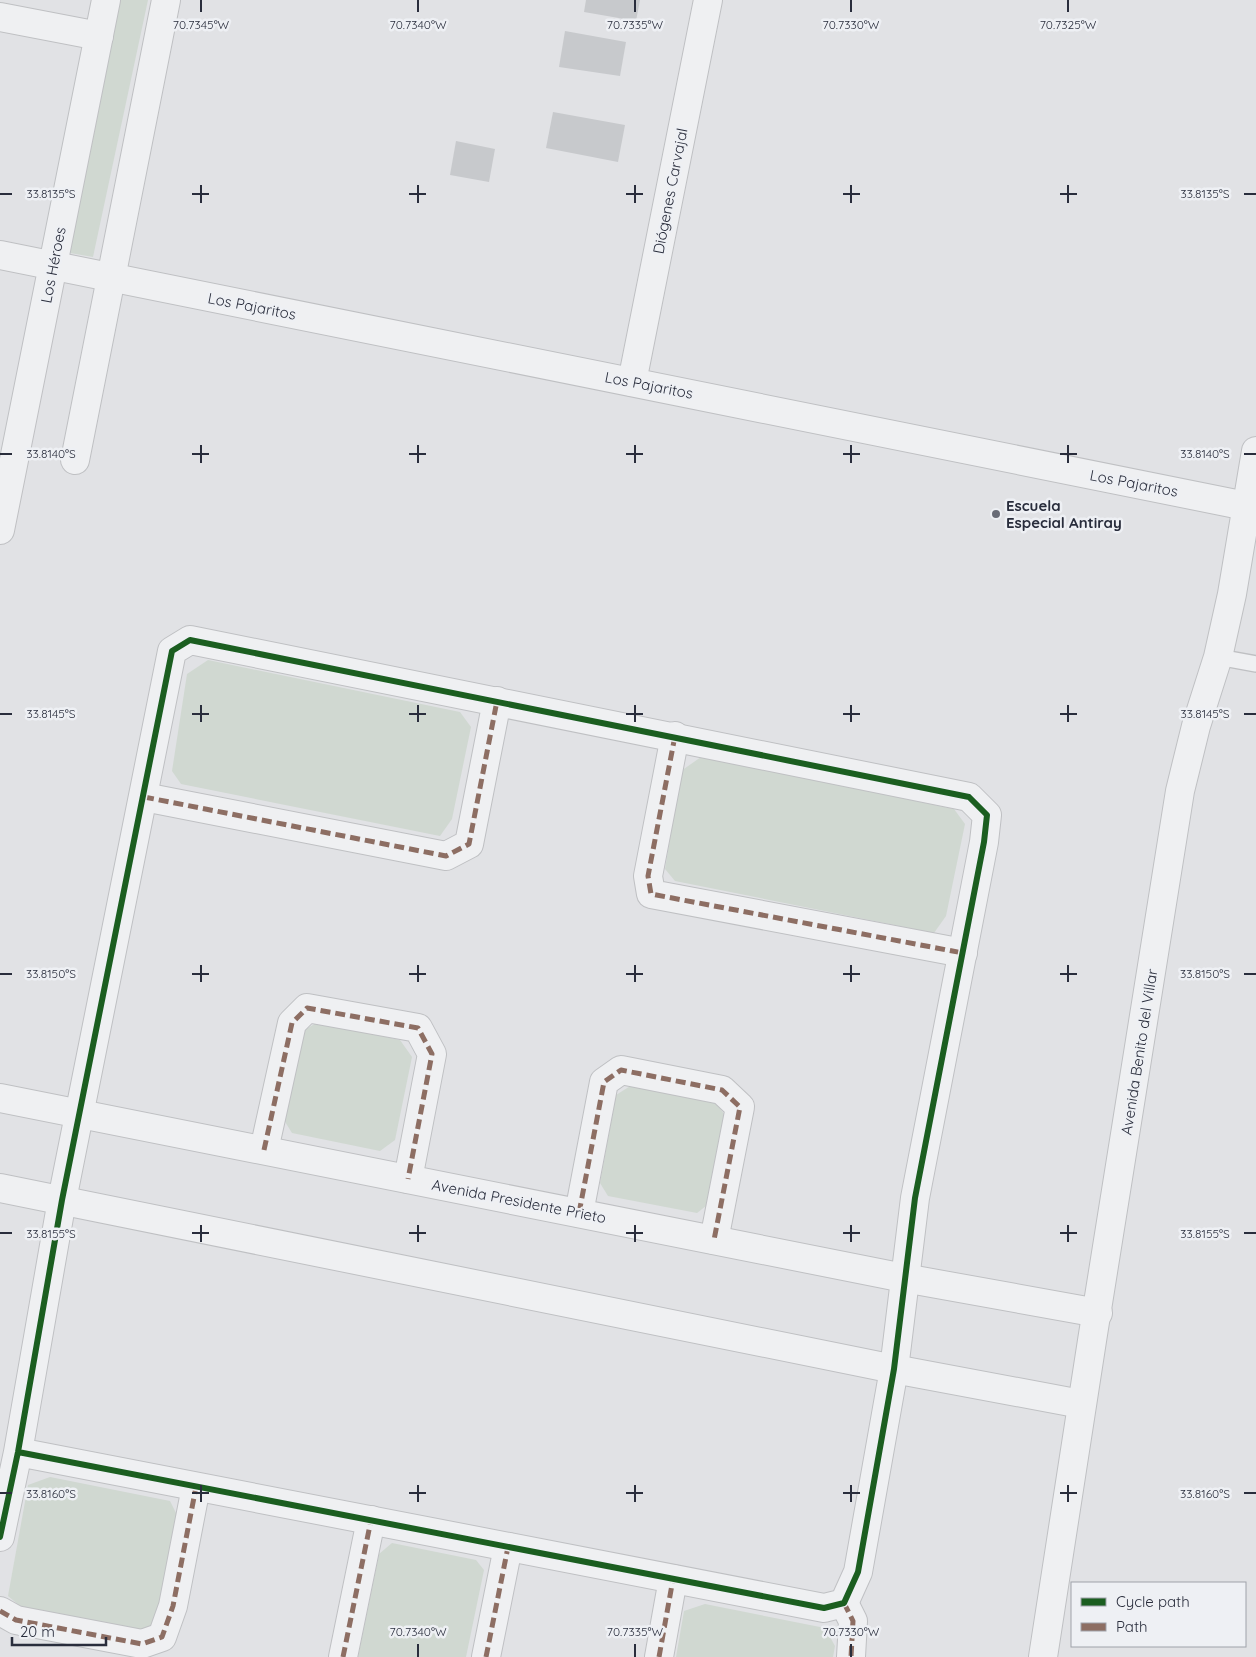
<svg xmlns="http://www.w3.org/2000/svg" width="1256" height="1657" viewBox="0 0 1256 1657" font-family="Quicksand,sans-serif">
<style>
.green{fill:#d0d8d1}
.building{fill:#c7c9cc}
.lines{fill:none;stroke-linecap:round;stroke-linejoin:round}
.service-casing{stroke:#bfc0c3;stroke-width:18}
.minor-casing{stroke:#bfc0c3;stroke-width:30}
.tertiary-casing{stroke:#bfc0c3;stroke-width:30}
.service{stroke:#eff0f2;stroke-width:15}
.minor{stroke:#eff0f2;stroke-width:28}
.tertiary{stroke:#eff0f2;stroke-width:28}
.quiet{stroke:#8d6e63;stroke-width:5;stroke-dasharray:10 5;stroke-linecap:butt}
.cycleway-casing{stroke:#eef0f4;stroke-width:9}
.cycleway{stroke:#1b5e20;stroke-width:6}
.ticks{fill:none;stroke:#292d3c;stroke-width:2}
.poi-dot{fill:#696c77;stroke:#eef0f4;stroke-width:2}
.labels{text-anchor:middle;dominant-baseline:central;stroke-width:5;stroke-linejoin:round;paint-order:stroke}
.street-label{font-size:15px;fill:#292d3c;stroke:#eef0f4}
.poi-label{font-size:15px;font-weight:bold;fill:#292d3c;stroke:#eef0f4;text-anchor:start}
.ticks-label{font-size:12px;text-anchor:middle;fill:#292d3c;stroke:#eef0f4;stroke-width:5;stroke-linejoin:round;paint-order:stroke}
</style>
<rect width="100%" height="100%" fill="#e1e2e5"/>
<!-- green -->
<g class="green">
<path d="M119 0H148L93 257 70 253Z"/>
<path d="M208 660 460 712 471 727 452 819 440 836 181 784 172 771 187 674Z"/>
<path d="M701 757 954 809 965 824 946 916 934 933 675 881 665 869 681 771Z"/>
<path d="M318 1022 400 1040 412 1057 395 1140 380 1151 292 1133 284 1120 301 1032Z"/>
<path d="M632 1085 714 1100 727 1118 711 1202 697 1213 608 1196 600 1183 616 1095Z"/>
<path d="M50 1477 170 1501 179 1519 157 1622 144 1633 20 1606 8 1596 28 1485Z"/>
<path d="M392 1543 476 1560 484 1570 466 1657H358L379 1554Z"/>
<path d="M705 1604 825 1628 835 1646 833 1657H676L684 1611Z"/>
</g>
<!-- building -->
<g class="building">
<path d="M586 0H640L636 21 584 12Z"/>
<path d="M565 31 626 42 620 76 559 67Z"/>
<path d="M553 112 625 125 618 162 546 148Z"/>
<path d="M456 141 495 149 489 182 450 175Z"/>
</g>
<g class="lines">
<!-- service casing -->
<g class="service-casing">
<path id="service" d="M1218 657 1256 664"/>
</g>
<!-- minor casing -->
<g class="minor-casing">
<g id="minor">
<path d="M0 17 99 36"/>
<path d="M632 382 708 0"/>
<path d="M75 460 166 0"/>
<path d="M0 530 106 0"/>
<path d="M675 736 648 876 651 894 963 953"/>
<path d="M144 797 446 856 469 844 497 701"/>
<path d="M0 1098 904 1278 1098 1313"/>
<path d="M264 1150 292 1023 307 1008 418 1028 432 1054 408 1179"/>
<path d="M0 1188 894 1369 1081 1404"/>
<path d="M579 1213 604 1082 621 1070 722 1090 740 1107 714 1240"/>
<path d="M0 1537 18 1452 62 1200 172 651 190 640 969 797 987 815 984 842 915 1198 894 1369 858 1572 844 1603 824 1608 18 1452"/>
<path d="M844 1603 853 1621 851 1657"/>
<path d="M0 1611 16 1620 142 1644 162 1637 173 1606 196 1487"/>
<path d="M343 1657 371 1520"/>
<path d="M486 1657 508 1547"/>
<path d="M659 1657 673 1579"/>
</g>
</g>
<!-- tertiary casing -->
<g class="tertiary-casing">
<g id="tertiary">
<path d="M0 255 1246 506"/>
<path d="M1043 1657C1086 1368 1135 1079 1180 791L1196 726 1218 657 1232 594 1256 451"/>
</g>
</g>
<!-- service -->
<use href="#service" class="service"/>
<!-- minor -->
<use href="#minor" class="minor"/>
<!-- tertiary -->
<use href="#tertiary" class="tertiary"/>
<!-- quiet -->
<g class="quiet">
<path d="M675 736 648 876 651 894 963 953"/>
<path d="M144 797 446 856 469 844 497 701"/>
<path d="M264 1150 292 1023 307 1008 418 1028 432 1054 408 1179"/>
<path d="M579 1213 604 1082 621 1070 722 1090 740 1107 714 1240"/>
<path d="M844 1603 853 1621 851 1657"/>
<path d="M0 1611 16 1620 142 1644 162 1637 173 1606 196 1487"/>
<path d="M343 1657 371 1520"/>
<path d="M486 1657 508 1547"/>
<path d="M659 1657 673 1579"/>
</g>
<!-- cycleway casing -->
<g class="cycleway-casing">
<path id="cycleway" d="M0 1537 18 1452 62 1200 172 651 190 640 969 797 987 815 984 842 915 1198 894 1369 858 1572 844 1603 824 1608 18 1452"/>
</g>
<!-- cycleway -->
<use href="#cycleway" class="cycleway"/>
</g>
<!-- ticks -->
<path class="ticks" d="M201 0V12M418 0V12M635 0V12M851 0V12M1068 0V12M201 185V203M418 185V203M635 185V203M851 185V203M1068 185V203M0 194H12M192 194H209M409 194H426M626 194H643M843 194H860M1060 194H1077M1244 194H1256M201 445V463M418 445V463M635 445V463M851 445V463M1068 445V463M0 454H12M192 454H209M409 454H426M626 454H643M843 454H860M1060 454H1077M1244 454H1256M201 705V722M418 705V722M635 705V722M851 705V722M1068 705V722M0 714H12M192 714H209M409 714H426M626 714H643M843 714H860M1060 714H1077M1244 714H1256M201 965V982M418 965V982M635 965V982M851 965V982M1068 965V982M0 974H12M192 974H209M409 974H426M626 974H643M843 974H860M1060 974H1077M1244 974H1256M201 1225V1242M418 1225V1242M635 1225V1242M851 1225V1242M1068 1225V1242M0 1233H12M192 1233H209M409 1233H426M626 1233H643M843 1233H860M1060 1233H1077M1244 1233H1256M201 1485V1502M418 1485V1502M635 1485V1502M851 1485V1502M1068 1485V1502M0 1493H12M192 1493H209M409 1493H426M626 1493H643M843 1493H860M1060 1493H1077M1244 1493H1256M418 1644V1657M635 1644V1657M851 1644V1657"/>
<!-- markers -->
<circle class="poi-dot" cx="996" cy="514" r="5"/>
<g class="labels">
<!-- street labels -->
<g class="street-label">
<text transform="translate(670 191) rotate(-79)">Diógenes Carvajal</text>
<text transform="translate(53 265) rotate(-79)">Los Héroes</text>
<text transform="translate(252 306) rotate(11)">Los Pajaritos</text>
<text transform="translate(649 385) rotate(11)">Los Pajaritos</text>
<text transform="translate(1134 483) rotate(11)">Los Pajaritos</text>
<text transform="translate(1139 1052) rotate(-81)">Avenida Benito del Villar</text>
<text transform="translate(519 1201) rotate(11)">Avenida Presidente Prieto</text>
</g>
<!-- poi labels -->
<g class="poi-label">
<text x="1006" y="505">Escuela<tspan x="1006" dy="17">Especial Antiray</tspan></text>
</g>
</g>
<g class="ticks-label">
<text x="201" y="29">70.7345°W</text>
<text x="418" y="29">70.7340°W</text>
<text x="635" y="29">70.7335°W</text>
<text x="851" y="29">70.7330°W</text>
<text x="1068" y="29">70.7325°W</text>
<text x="51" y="198">33.8135°S</text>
<text x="1205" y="198">33.8135°S</text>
<text x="51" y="458">33.8140°S</text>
<text x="1205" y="458">33.8140°S</text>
<text x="51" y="718">33.8145°S</text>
<text x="1205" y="718">33.8145°S</text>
<text x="51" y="978">33.8150°S</text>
<text x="1205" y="978">33.8150°S</text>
<text x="51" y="1238">33.8155°S</text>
<text x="1205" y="1238">33.8155°S</text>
<text x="51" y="1498">33.8160°S</text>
<text x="1205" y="1498">33.8160°S</text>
<text x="418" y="1636">70.7340°W</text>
<text x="635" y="1636">70.7335°W</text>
<text x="851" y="1636">70.7330°W</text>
</g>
<!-- legend -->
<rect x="1071" y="1582" width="175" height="65" fill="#eef0f4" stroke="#9fa2aa"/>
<rect x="1081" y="1598" width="25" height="8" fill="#1b5e20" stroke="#9fa2aa"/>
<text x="1116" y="1607" font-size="15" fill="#292d3c">Cycle path</text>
<rect x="1081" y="1623" width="25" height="8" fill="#8d6e63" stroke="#9fa2aa"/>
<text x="1116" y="1632" font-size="15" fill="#292d3c">Path</text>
<!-- scale -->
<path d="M12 1637v8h94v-8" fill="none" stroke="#292d3c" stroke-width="2.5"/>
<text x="20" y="1637" font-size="15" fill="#292d3c" stroke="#eef0f4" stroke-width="4" paint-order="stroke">20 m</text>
</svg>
